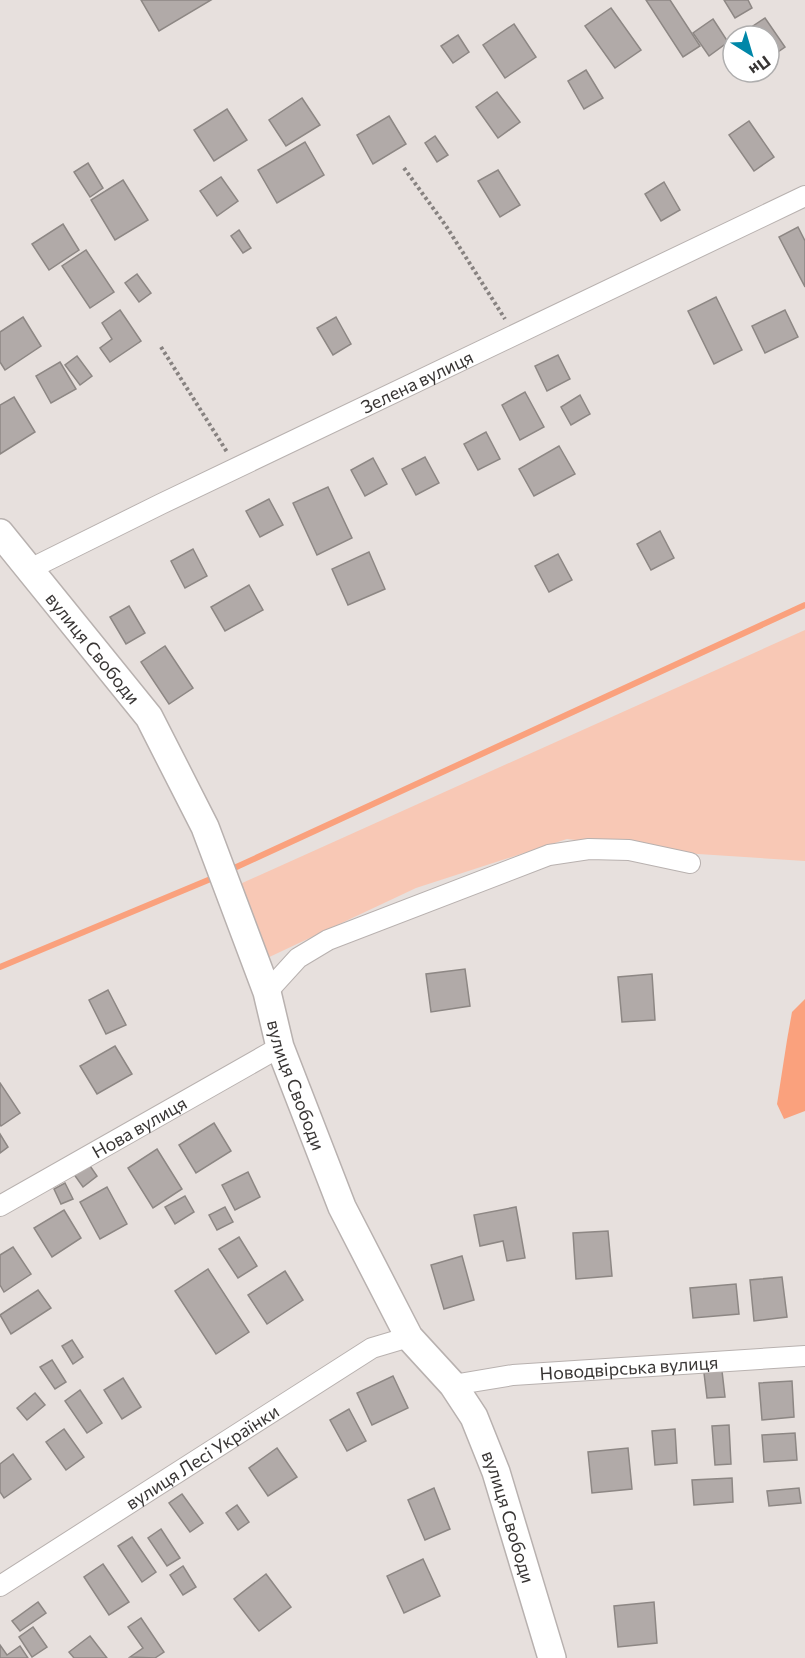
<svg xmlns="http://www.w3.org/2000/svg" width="805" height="1658" viewBox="0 0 805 1658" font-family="Commissioner,sans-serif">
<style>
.green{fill:#f8c8b5}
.water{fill:#faa17d}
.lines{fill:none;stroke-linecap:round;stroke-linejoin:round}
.stream{stroke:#faa17d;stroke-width:6}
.building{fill:#b1aaa8;stroke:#8d8784;stroke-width:1.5}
.minor-casing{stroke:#b8b1af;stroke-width:22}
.secondary-casing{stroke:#b8b1af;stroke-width:30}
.path{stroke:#878280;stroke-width:4;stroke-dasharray:3 3;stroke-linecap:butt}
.minor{stroke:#fff;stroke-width:20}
.secondary{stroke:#fff;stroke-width:27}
.labels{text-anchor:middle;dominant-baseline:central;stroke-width:6;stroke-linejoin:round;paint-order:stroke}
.street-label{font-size:18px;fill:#383534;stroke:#fff}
</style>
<rect width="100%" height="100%" fill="#e7e0dd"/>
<!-- green -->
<path class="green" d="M805 630V861L698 854 567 839 416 888 263 960 240 884Z"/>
<!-- water -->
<path class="water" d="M805 999V1111L784 1119 777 1104 787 1040 792 1012Z"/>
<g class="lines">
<!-- stream -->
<g class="stream">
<path d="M232 869 805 605"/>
<path d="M0 967 213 878"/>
</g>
</g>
<!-- building -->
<g class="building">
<path d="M141 0H211L159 31Z"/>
<path d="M646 0H670L700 46 683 57Z"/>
<path d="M724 0H748L752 8 735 18Z"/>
<path d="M611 8 641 50 615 68 585 26Z"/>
<path d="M765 18 785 47 769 58V36H747L744 32Z"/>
<path d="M713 19 728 42 709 56 693 33Z"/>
<path d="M514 24 536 57 505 78 483 45Z"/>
<path d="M458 35 469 52 453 63 441 46Z"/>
<path d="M586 70 603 98 584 109 568 81Z"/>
<path d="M497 92 520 122 498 138 476 107Z"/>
<path d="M302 98 320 125 286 146 269 120Z"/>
<path d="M227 109 247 140 214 161 194 130Z"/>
<path d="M389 116 406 144 373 164 357 135Z"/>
<path d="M749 121 774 157 754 171 729 135Z"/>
<path d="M435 136 448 155 437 162 425 143Z"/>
<path d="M305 142 324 175 277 203 258 170Z"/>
<path d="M88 163 103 188 90 197 74 172Z"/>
<path d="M498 170 520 205 500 217 478 181Z"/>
<path d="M221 177 238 201 217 216 200 191Z"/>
<path d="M123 180 148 220 115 240 91 200Z"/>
<path d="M664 182 680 210 661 221 645 194Z"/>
<path d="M63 224 79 250 49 270 32 244Z"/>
<path d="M798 227 805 241V287L779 237Z"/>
<path d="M239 230 251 248 243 253 231 236Z"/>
<path d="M86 250 114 292 90 308 62 266Z"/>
<path d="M137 274 151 293 139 302 125 283Z"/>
<path d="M716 297 742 350 714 364 688 311Z"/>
<path d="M120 310 141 341 110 362 100 348 112 339 102 323Z"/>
<path d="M785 310 798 337 765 353 752 326Z"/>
<path d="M23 317 41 346 5 370 0 362V332Z"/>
<path d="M336 317 351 344 333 355 317 328Z"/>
<path d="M558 355 570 379 547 391 535 366Z"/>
<path d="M77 356 92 376 80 385 65 365Z"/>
<path d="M60 362 76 389 51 403 36 376Z"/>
<path d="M525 392 544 427 520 440 502 405Z"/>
<path d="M580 395 590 414 571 425 561 407Z"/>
<path d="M14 397 35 432 0 454V405Z"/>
<path d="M486 432 500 459 478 470 464 444Z"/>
<path d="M559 446 575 474 534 496 519 469Z"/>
<path d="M425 457 439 483 416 495 402 469Z"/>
<path d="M373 458 387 484 365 496 351 470Z"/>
<path d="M328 487 352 538 317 555 293 503Z"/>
<path d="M269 499 283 525 260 537 246 511Z"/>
<path d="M660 531 674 558 651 570 637 544Z"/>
<path d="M193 549 207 576 185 588 171 561Z"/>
<path d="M369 552 385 589 348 605 332 569Z"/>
<path d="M558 554 572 580 549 592 535 566Z"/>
<path d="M249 585 263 610 225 631 211 607Z"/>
<path d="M129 606 145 633 126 644 110 617Z"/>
<path d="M165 646 193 688 169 704 141 662Z"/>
<path d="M465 969 470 1006 431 1012 426 974Z"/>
<path d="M652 974 655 1020 622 1022 618 977Z"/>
<path d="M108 990 126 1025 106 1034 89 1000Z"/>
<path d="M115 1046 132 1074 97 1094 80 1066Z"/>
<path d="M0 1083 20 1113 1 1126 0 1124Z"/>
<path d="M214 1123 231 1151 196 1173 179 1145Z"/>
<path d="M0 1134 8 1147 0 1153Z"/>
<path d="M157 1149 182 1189 153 1208 128 1168Z"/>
<path d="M88 1163 97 1176 83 1187 73 1173Z"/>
<path d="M248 1172 260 1197 235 1210 222 1185Z"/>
<path d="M65 1183 73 1199 61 1204 54 1189Z"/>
<path d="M107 1187 127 1224 100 1239 80 1202Z"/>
<path d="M185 1196 194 1212 175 1224 165 1207Z"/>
<path d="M225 1207 233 1222 217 1230 209 1215Z"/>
<path d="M516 1207 525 1258 507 1261 503 1241 480 1246 474 1215Z"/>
<path d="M64 1210 81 1238 52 1257 34 1228Z"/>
<path d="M608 1231 612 1276 576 1279 573 1233Z"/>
<path d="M239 1237 257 1266 238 1278 219 1249Z"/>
<path d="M13 1247 31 1274 4 1292 0 1285V1255Z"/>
<path d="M462 1256 474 1300 444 1309 431 1265Z"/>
<path d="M208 1269 249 1332 216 1354 175 1291Z"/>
<path d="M285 1271 303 1300 267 1324 248 1295Z"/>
<path d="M782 1277 787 1317 754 1321 750 1280Z"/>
<path d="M736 1284 739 1314 693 1318 690 1288Z"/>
<path d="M38 1290 51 1308 11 1334 0 1315Z"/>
<path d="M72 1340 83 1357 73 1364 62 1346Z"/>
<path d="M52 1360 66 1382 55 1389 40 1367Z"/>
<path d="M722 1371 725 1397 707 1398 704 1373Z"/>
<path d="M393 1376 408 1408 372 1425 357 1393Z"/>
<path d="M123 1378 141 1407 122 1419 104 1390Z"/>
<path d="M792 1381 794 1417 762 1420 759 1383Z"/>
<path d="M80 1390 102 1423 87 1433 65 1401Z"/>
<path d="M35 1393 45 1405 27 1420 17 1408Z"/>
<path d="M349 1409 366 1441 347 1451 330 1420Z"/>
<path d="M729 1425 731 1464 715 1465 712 1426Z"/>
<path d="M64 1429 84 1457 66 1470 46 1442Z"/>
<path d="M675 1429 677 1463 655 1465 652 1431Z"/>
<path d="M795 1433 797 1460 764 1462 762 1435Z"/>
<path d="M277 1448 297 1477 268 1496 249 1468Z"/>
<path d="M628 1448 632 1489 592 1493 588 1452Z"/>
<path d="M13 1454 31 1479 4 1498 0 1492V1464Z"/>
<path d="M732 1478 733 1502 694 1505 692 1480Z"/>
<path d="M434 1488 450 1529 425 1540 408 1500Z"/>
<path d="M799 1488 801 1503 769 1506 767 1491Z"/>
<path d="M182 1494 203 1523 190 1532 169 1503Z"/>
<path d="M237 1505 249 1522 238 1530 226 1513Z"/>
<path d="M161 1529 180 1558 167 1566 148 1538Z"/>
<path d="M132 1537 156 1572 142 1582 118 1546Z"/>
<path d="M423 1559 440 1596 404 1613 387 1576Z"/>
<path d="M103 1564 129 1602 109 1615 84 1577Z"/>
<path d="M183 1566 196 1587 183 1595 170 1575Z"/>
<path d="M266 1574 291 1607 259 1631 234 1599Z"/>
<path d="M38 1602 46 1613 20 1631 12 1621Z"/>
<path d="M654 1602 657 1643 618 1647 614 1606Z"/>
<path d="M141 1618 164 1652 155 1658 130 1657 143 1648 128 1627Z"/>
<path d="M33 1627 47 1647 32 1657 19 1637Z"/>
<path d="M90 1636 107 1658H74L69 1652Z"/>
<path d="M0 1645 7 1655 20 1646 28 1658H0Z"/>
</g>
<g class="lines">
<!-- minor casing -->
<g class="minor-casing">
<g id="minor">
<path id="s1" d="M30 569 161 504 805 196"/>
<path d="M267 992 298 958 328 940 549 855 589 849 629 850 690 863"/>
<path id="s2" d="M0 1206 280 1047"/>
<path id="s3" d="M453 1385 513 1375 805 1356"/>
<path id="s4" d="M0 1586 372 1348 409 1337"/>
</g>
</g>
<!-- secondary casing -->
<g class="secondary-casing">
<g id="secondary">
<path id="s5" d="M0 533 149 717 205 827 267 992 280 1047 342 1207 409 1337 453 1385 474 1417 496 1472 552 1658"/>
</g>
</g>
<!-- path -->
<g class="path">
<path d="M404 168 446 226 505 319"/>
<path d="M161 347 227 452"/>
</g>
<!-- minor -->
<use href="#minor" class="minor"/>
<!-- secondary -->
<use href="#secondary" class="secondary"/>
</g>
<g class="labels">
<!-- street labels -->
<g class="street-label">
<text stroke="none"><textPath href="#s1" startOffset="430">Зелена вулиця</textPath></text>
<text stroke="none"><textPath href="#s5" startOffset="148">вулиця Свободи</textPath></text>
<text stroke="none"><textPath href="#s5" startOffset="634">вулиця Свободи</textPath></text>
<text stroke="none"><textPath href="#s2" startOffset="160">Нова вулиця</textPath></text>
<text stroke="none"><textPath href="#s3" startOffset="177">Новодвірська вулиця</textPath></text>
<text stroke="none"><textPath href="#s4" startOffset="240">вулиця Лесі Українки</textPath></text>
<text stroke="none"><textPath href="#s5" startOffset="1120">вулиця Свободи</textPath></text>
</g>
</g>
<!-- north arrow -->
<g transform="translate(751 54) rotate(143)"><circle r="28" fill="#ffffff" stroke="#afaeae" stroke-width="1.5"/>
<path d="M0-4.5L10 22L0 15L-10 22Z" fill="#0087a8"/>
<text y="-9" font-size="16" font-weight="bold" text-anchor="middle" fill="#383534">Пн</text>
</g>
</svg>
